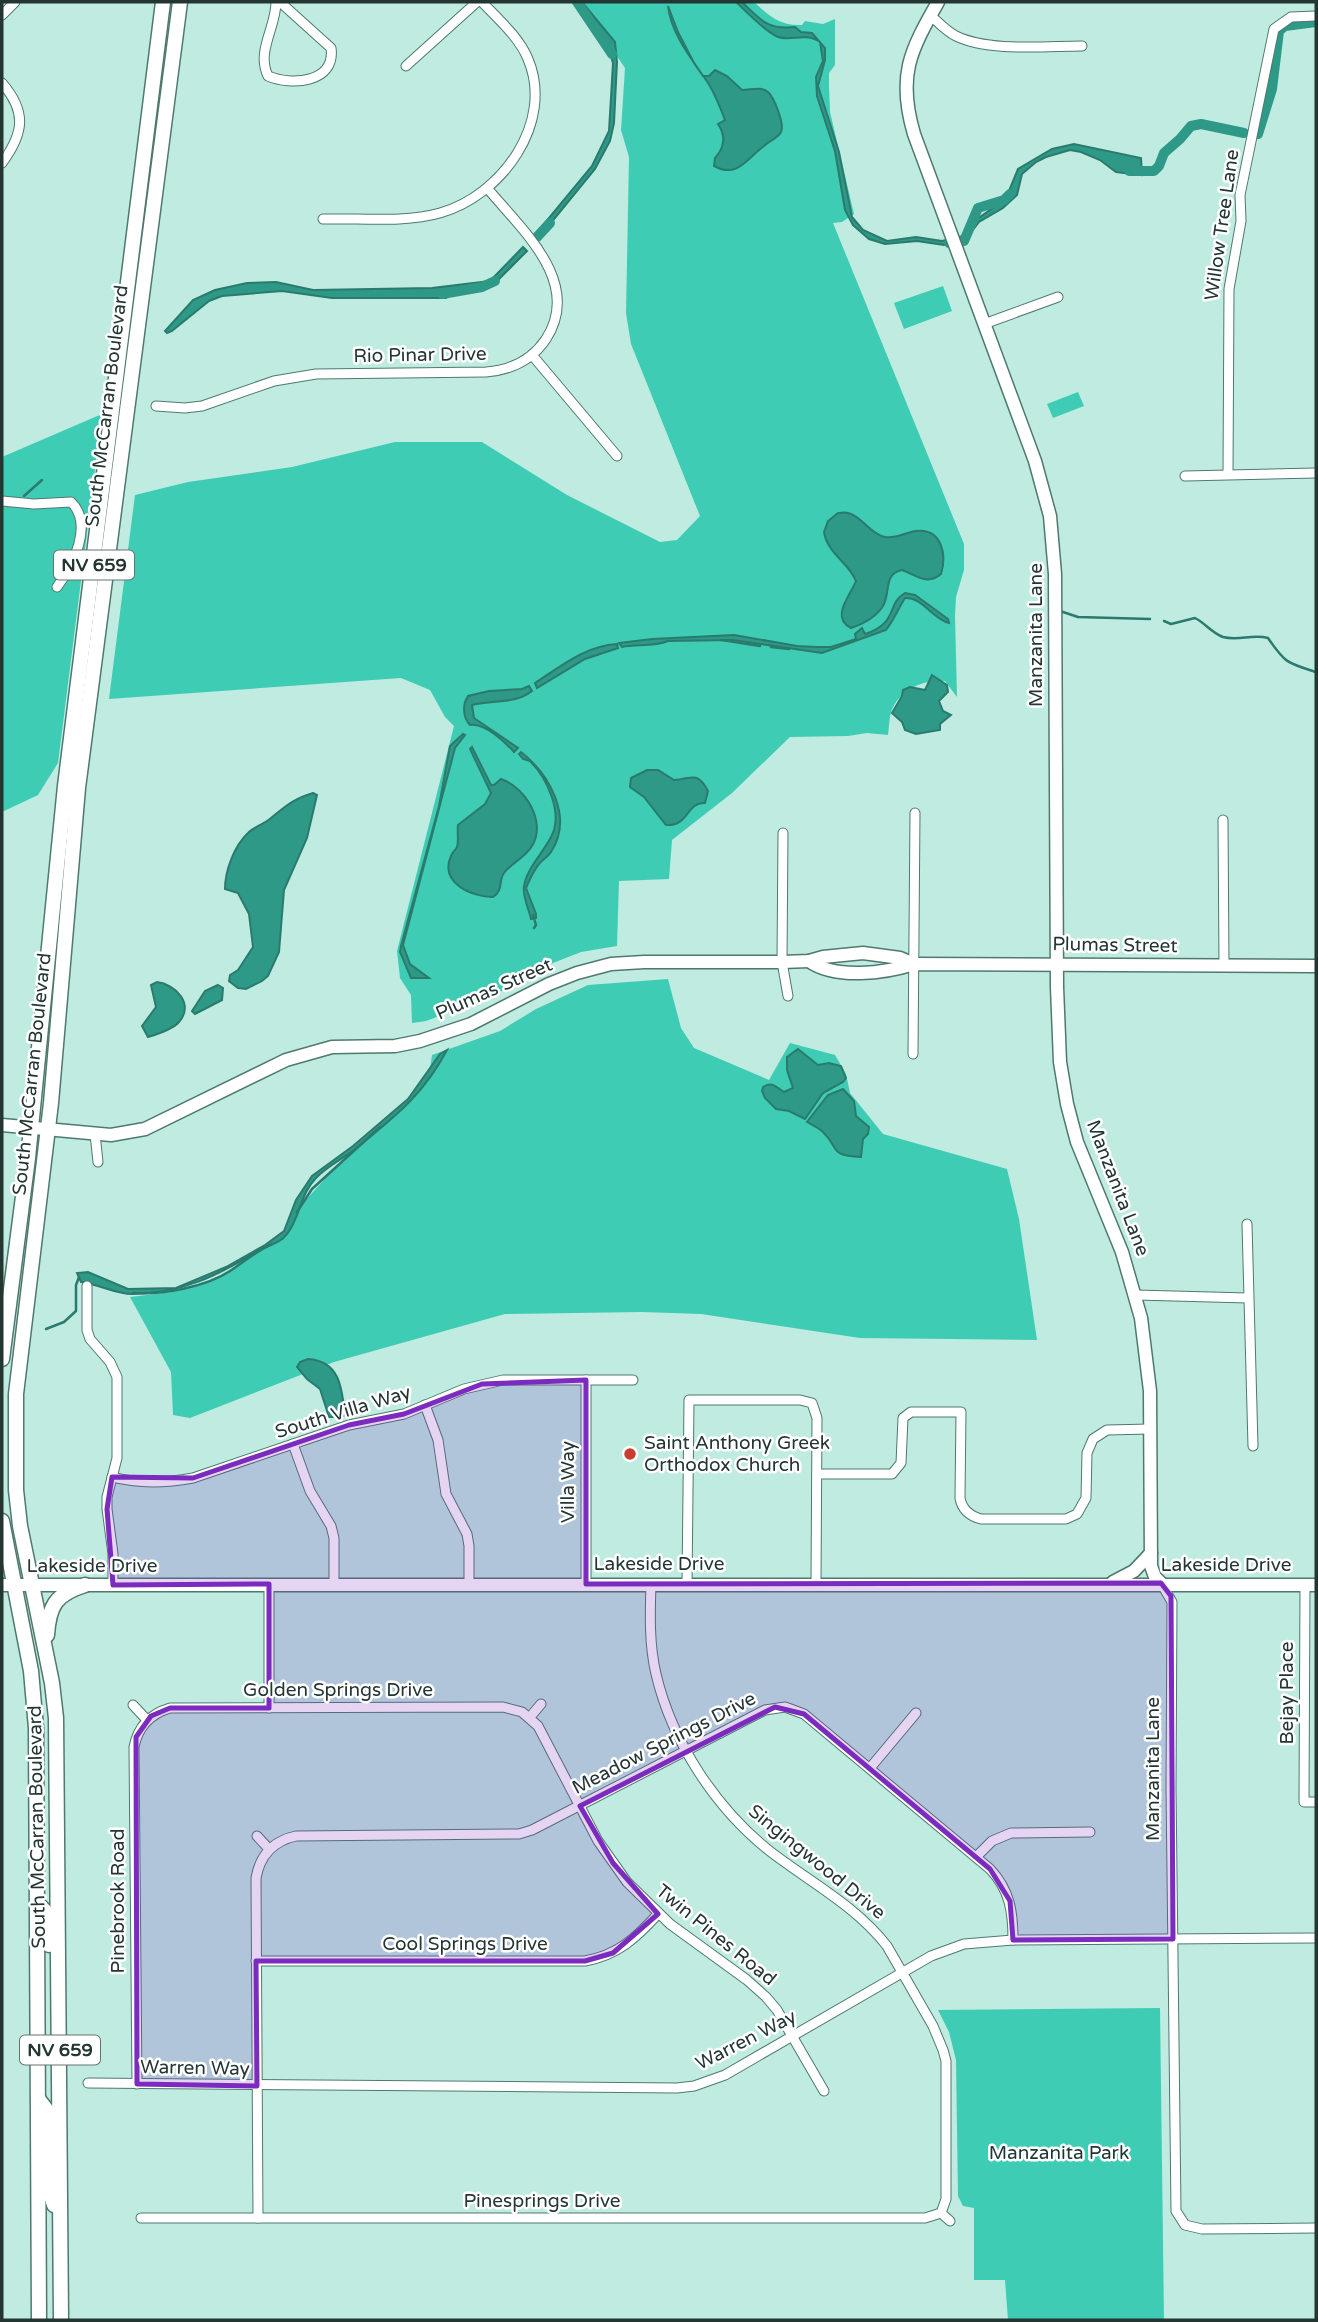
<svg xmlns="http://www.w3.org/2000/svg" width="1318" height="2322" viewBox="0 0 1318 2322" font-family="'Varela Round',sans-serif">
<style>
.green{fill:#3fccb4}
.water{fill:#2d9986;stroke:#2a7b6d;stroke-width:2}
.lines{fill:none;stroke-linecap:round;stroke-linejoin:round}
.stream{stroke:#2a7b6d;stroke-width:2.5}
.canal{stroke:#2d9986;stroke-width:10}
.street-casing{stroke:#4f796f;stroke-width:11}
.secondary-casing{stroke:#4f796f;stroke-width:15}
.primary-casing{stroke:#4f796f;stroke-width:17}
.street{stroke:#fff;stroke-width:9}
.secondary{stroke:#fff;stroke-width:12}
.primary{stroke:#fff;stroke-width:14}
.marked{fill:#7b2cbf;fill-opacity:0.2;stroke:#7b2cbf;stroke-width:5;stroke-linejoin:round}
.poi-dot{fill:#c93c30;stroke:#fff;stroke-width:2.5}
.labels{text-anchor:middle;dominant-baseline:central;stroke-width:5;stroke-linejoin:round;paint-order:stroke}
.shield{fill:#fff;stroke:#667270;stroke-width:2}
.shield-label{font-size:18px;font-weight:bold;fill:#243632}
.street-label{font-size:19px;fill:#243632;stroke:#fff}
.poi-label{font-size:19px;fill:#243632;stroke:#fff;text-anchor:start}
.park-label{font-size:19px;fill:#1e3631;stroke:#fff}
</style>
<rect width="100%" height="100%" fill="#bfebe1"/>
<!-- green -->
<g class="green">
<path d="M580 2H754C770 17 780 26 802 25L805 21 823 24 835 19V65L829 73V86L830 112 854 214 842 222 833 223 964 544V570L956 597 955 616 957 697 945 681C923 679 899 690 891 712 889 719 889 728 888 735L867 733 848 736 790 737 732 793 672 840 669 879 619 881 617 946 581 952 553 963 489 998 426 1021 412 1023 411 995 400 978 397 951 454 726 445 717 430 690 401 678 109 699 135 495 188 482 292 467 395 442H482L567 495 660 542 677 540 700 516 631 344 626 313 629 157 621 130 625 68Z"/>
<path d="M943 286 952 311 904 329 894 303Z"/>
<path d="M1078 392 1084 406 1053 418 1047 404Z"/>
<path d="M102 414 58 763 38 795 2 812V457Z"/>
<path d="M668 979 681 1028 694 1048 769 1080 790 1043 835 1055 846 1074 850 1093 883 1134 1007 1169 1019 1219 1037 1340 860 1338 701 1314 642 1312 505 1314 334 1362 190 1418 173 1415 171 1372 130 1297 172 1292 221 1277 261 1250 294 1223 302 1204 333 1170 414 1098 429 1076 432 1055 500 1031 536 1009 588 985Z"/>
<path d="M1160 2008 1164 2320H1008L1005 2280H974V2208L963 2206 958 2196 956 2060 949 2032 938 2010Z"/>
</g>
<!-- water -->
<g class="water">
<path d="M575 2H582L615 42 617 62 614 123 610 141 595 169 542 234 539 230 592 166 609 131 613 63 605 38Z"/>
<path d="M736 2H742C761 20 767 30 795 27L801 32 812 33 825 48V60L818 86 839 152 852 217 863 230 887 241 916 237 942 241 963 236 970 224 997 205 1009 191 1018 169 1052 149 1074 144 1141 158 1142 175 1116 172 1100 160 1081 152 1070 150 1046 157 1036 162 1022 174 1017 195 1003 208 979 222 965 240 944 245 917 241 885 244 869 239 853 225 845 210 835 151 817 96 816 77 823 61 820 42C804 31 789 43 776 36 761 28 748 13 736 2Z"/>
<path d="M668 6 678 32 694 63 703 76H709L715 70 727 76 742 90C751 90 761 86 768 92 774 97 785 125 781 132 778 138 769 141 764 146 747 158 738 179 714 166L715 158C725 147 726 136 718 124L725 120C720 107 714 91 706 80 690 57 671 33 668 6Z"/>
<path d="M523 247 527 251 493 285 453 292 446 298H332L282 291 222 296 209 301 172 331 167 333 165 331 193 300 215 290 247 283 276 282 313 290 432 288 490 281Z"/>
<path d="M838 513C841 513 845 512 848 513 862 516 870 534 885 537 896 539 906 532 916 531 942 528 947 555 941 574 927 586 916 575 902 570 883 574 891 592 883 606 876 617 863 624 851 628 830 617 850 596 856 581 849 563 827 553 824 532L828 521Z"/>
<path d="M905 593 915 595 948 619 949 623C932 619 923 597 905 598 898 609 894 620 886 630L822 653 733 640 668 641C654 647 636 644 622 647L619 643 652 639 734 635 797 646 816 647H831L856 639 855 634 862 628 865 634C899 623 886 604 905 593Z"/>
<path d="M617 644 618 648 585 659 537 688 535 683C561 666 585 646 617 644Z"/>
<path d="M932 675 947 685 948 692 939 701 943 711 951 715 940 724V730L916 734 905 730 902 722 892 713 902 696 903 690 910 687 925 690Z"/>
<path d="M529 686 532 691C514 705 494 699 472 705L474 718 518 748 514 752C505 742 485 723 470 725 463 718 462 705 468 696L489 691 522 689Z"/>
<path d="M463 734 465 735 455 748 403 945 410 964 429 978H411L400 952 401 946 439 806 450 746Z"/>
<path d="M472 747 491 785H494L501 779C525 787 547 822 532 846 525 858 510 864 504 873 498 881 504 890 493 897 472 897 439 883 451 856 452 852 456 850 457 847 459 841 457 832 458 825L485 804 491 793 470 749Z"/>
<path d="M521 752C549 774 574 817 551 852 548 857 543 859 539 864 533 871 530 879 526 888L536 914V918L531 919C529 909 522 896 524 886 527 868 543 853 551 837 564 814 547 778 530 761L523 759 519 754Z"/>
<path d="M647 770H658L674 780C692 779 697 770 708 791L705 803C686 802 689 827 666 825L644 797 630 787 631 778Z"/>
<path d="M313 793 317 795 307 838 284 890 279 952 268 976 262 981 246 989 238 988 229 981 230 975 238 970 253 947 249 914 238 893 225 889C225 871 234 846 248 833 254 827 264 824 271 818 286 806 293 799 313 793Z"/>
<path d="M157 982C175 984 195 1004 179 1022 173 1029 158 1034 148 1037L142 1026 156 1007 151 985Z"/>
<path d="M218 985 223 988 222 1000 195 1014 192 1011 205 991Z"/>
<path d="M798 1049 818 1065 829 1063 841 1066 846 1078 843 1082 823 1093 805 1119 789 1111 776 1109 765 1098 762 1091 763 1087C772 1081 776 1087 784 1092L793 1088 787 1070V1057Z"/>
<path d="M447 1050C422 1097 394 1117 354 1150 342 1159 326 1167 316 1178 300 1194 300 1218 287 1234 280 1244 269 1244 260 1250 217 1276 183 1293 132 1294 116 1294 98 1284 81 1282L77 1273 88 1272 128 1289 176 1288 226 1267 265 1245 284 1231 296 1200 312 1176 353 1146 408 1099 440 1054Z"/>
<path d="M843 1089 854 1101 856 1116 869 1127 868 1134 863 1139 861 1157C828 1155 841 1150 823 1132 819 1128 812 1125 807 1122L828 1095Z"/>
<path d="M308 1359C340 1361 342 1388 345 1415L342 1417H329L320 1389 307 1379 297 1367 300 1362Z"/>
</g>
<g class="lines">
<!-- stream -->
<g class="stream">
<path d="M24 496 42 480"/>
<path d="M1060 611 1078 617 1150 619"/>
<path d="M1164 621 1171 624 1195 618C1205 623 1212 633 1223 637 1238 641 1253 634 1268 638 1285 663 1287 663 1316 672"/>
<path d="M722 640 760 646"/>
<path d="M771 647 789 649"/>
<path d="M533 915 536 925 534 928"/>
<path d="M297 1212 312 1189 380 1127"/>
<path d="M133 1293C162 1295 206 1287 230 1271 244 1262 256 1251 272 1244"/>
<path d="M46 1329 64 1322 76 1311V1285L79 1277"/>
</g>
<!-- canal -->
<g class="canal">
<path d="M577 2 612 54"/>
<path d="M1258 134 1272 89 1279 31 1285 26 1316 22"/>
<path d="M1129 171H1154L1159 166 1164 153 1180 139 1191 126 1201 124 1244 133"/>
<path d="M537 237 550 223"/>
<path d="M949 243 964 241 978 208 1004 200 1010 194"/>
<path d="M442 294 482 287 495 281"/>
</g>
<!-- street casing -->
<g class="street-casing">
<g id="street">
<path d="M276 2C276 28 256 51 268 76 291 86 336 83 331 48L280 2"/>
<path d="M2 15 15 2"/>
<path d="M930 15C938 22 946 31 956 36 989 52 1045 46 1082 46"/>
<path d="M406 66 477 2"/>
<path d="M2 83C27 112 24 133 2 163"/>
<path d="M323 219C361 218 404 223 440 213 501 196 555 123 528 59 519 37 498 19 482 2"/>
<path d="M984 324 1058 297"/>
<path d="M532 355 617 456"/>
<path d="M156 406 185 408 202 406 274 381 316 374 486 372C511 370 532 360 546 339 583 282 521 229 488 189"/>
<path d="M1228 474 1229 289 1241 221 1240 195 1274 29 1291 17 1316 16"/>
<path d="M1185 476 1316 473"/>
<path d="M2 501 34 504 71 502C94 524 73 566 57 587"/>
<path d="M1223 820 1224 966"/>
<path d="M783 833 782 962 788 996"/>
<path d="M913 1054 915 813"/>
<path d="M95 1134 98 1162"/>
<path d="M1247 1224 1253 1446"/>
<path d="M87 1286V1330L90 1339 110 1362 117 1377V1458L107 1497V1509L113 1554V1585"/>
<path d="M1136 1295 1248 1298"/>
<path d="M586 1380V1584"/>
<path d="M425 1405 438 1440 446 1494 467 1534 469 1546V1584"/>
<path d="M293 1444 310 1491 331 1526 334 1538V1584"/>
<path d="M817 1474H892L901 1463 903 1418 911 1412H961L960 1498C962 1510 970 1516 981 1519H1066L1077 1514 1086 1498 1087 1453 1093 1439 1107 1430 1150 1429"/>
<path d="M112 1477C139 1484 166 1483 193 1478L349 1425 404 1414 464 1389 503 1380H633"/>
<path d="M1161 1583 1172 1602 1171 1788 1176 2211 1185 2225 1202 2229 1316 2228"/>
<path d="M651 1584C650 1614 649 1644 656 1674 672 1742 716 1809 771 1852 810 1882 856 1906 887 1946L933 2026 943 2050 946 2061V2199L941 2213"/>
<path d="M687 1584 689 1400H800L812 1403 817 1418 816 1583"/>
<path d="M1305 1585 1304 1802H1316"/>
<path d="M133 1705 147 1720"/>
<path d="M269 1708V1584"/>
<path d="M530 1717 541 1704"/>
<path d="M870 1768 916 1713"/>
<path d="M257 1836 269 1849"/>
<path d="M976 1857 992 1841 1011 1833 1090 1832"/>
<path d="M256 1961H585C618 1955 636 1938 658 1914"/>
<path d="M88 2083 677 2088 694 2086 725 2075 931 1956 964 1944 1013 1940 1316 1938"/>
<path d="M137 2084 134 1747C138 1726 150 1714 170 1708L503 1707 522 1712 538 1726 598 1841 627 1882 670 1924 747 1980 766 1997 777 2010 824 2091"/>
<path d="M941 2213 950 2221"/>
<path d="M141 2218H925L941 2213"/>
<path d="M258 2218 256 1878C260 1855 273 1841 296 1836L519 1834 532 1830 765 1710 785 1707 804 1714 990 1869C1010 1890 1013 1912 1013 1940"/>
</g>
</g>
<!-- secondary casing -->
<g class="secondary-casing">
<g id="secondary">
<path d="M938 2C910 51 897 76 914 134L1035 461 1050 516 1055 574 1057 987 1060 1062 1067 1104 1077 1142 1122 1252 1141 1318 1150 1391 1151 1566 1155 1577 1161 1583"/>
<path d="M809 961C836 980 885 973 914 964L1316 966"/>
<path d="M2 1125 111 1135 145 1129 286 1060 332 1047 395 1046 420 1041 471 1024 549 984 577 973 611 964 644 962H782L809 961 823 957 863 953 900 958 914 964"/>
<path d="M1113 1582 1134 1571 1151 1553"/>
<path d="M2 1585H1316"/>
</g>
</g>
<!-- primary casing -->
<g class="primary-casing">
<g id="primary">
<path d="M2 1359 28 1158 65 786 163 2"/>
<path d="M2 1521 31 1671 36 1728 39 2320"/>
<path d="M47 1635C49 1605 56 1594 85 1585"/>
<path d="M38 1904 49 1915V1945"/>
<path d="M39 2100 49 2113 50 2192 54 2205"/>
<path d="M61 2320 56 1718 52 1683 20 1526 16 1490V1394L51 1103 78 788 180 2"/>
</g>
</g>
<!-- street -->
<use href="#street" class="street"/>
<!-- secondary -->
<use href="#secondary" class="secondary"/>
<!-- primary -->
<use href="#primary" class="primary"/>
</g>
<!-- marked area -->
<path class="marked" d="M586 1380V1584L1161 1583 1171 1596 1173 1939 1013 1940 1010 1901 990 1869 804 1714 775 1707 580 1806 613 1863 658 1914 613 1953 585 1961H256L257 2086 137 2084 136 1737 151 1716 170 1708H269V1584L113 1585 107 1509 112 1477 193 1478 349 1425 404 1414 482 1384Z"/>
<!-- markers -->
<circle class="poi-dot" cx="630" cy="1454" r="7"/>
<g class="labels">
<!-- shield labels -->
<g class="shield">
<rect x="54" y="550.5" width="80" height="29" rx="5"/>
<rect x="20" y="2035.5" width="80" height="29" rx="5"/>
</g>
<g class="shield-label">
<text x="94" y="565">NV 659</text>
<text x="60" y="2050">NV 659</text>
</g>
<!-- street labels -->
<g class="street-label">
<text transform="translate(1222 225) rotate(-82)">Willow Tree Lane</text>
<text transform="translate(420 355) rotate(-1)">Rio Pinar Drive</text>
<text transform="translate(107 406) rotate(-83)">South McCarran Boulevard</text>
<text transform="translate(1036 635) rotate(-90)">Manzanita Lane</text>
<text transform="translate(1115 945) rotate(1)">Plumas Street</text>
<text transform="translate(494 989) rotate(-24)">Plumas Street</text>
<text transform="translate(32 1074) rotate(-84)">South McCarran Boulevard</text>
<text transform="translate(1118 1188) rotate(69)">Manzanita Lane</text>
<text transform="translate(343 1412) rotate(-17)">South Villa Way</text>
<text transform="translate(568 1482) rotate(-90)">Villa Way</text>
<text x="659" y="1564">Lakeside Drive</text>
<text x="1226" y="1565">Lakeside Drive</text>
<text x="92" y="1566">Lakeside Drive</text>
<text x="338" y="1690">Golden Springs Drive</text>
<text transform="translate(1287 1693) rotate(-90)">Bejay Place</text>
<text transform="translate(664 1743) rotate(-27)">Meadow Springs Drive</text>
<text transform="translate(1153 1769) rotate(-90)">Manzanita Lane</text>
<text transform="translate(37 1827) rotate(-91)">South McCarran Boulevard</text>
<text transform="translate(817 1862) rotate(39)">Singingwood Drive</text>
<text transform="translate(118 1901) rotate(-90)">Pinebrook Road</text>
<text transform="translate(716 1935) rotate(39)">Twin Pines Road</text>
<text x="465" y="1944">Cool Springs Drive</text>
<text transform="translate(746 2040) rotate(-27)">Warren Way</text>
<text transform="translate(195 2068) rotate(1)">Warren Way</text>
<text x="542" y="2201">Pinesprings Drive</text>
</g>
<!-- poi labels -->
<g class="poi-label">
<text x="644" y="1443">Saint Anthony Greek<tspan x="644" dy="22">Orthodox Church</tspan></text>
</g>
<!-- park labels -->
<g class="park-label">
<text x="1059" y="2153">Manzanita Park</text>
</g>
</g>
<!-- border -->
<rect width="1318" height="2322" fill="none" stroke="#243632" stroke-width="7"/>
</svg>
